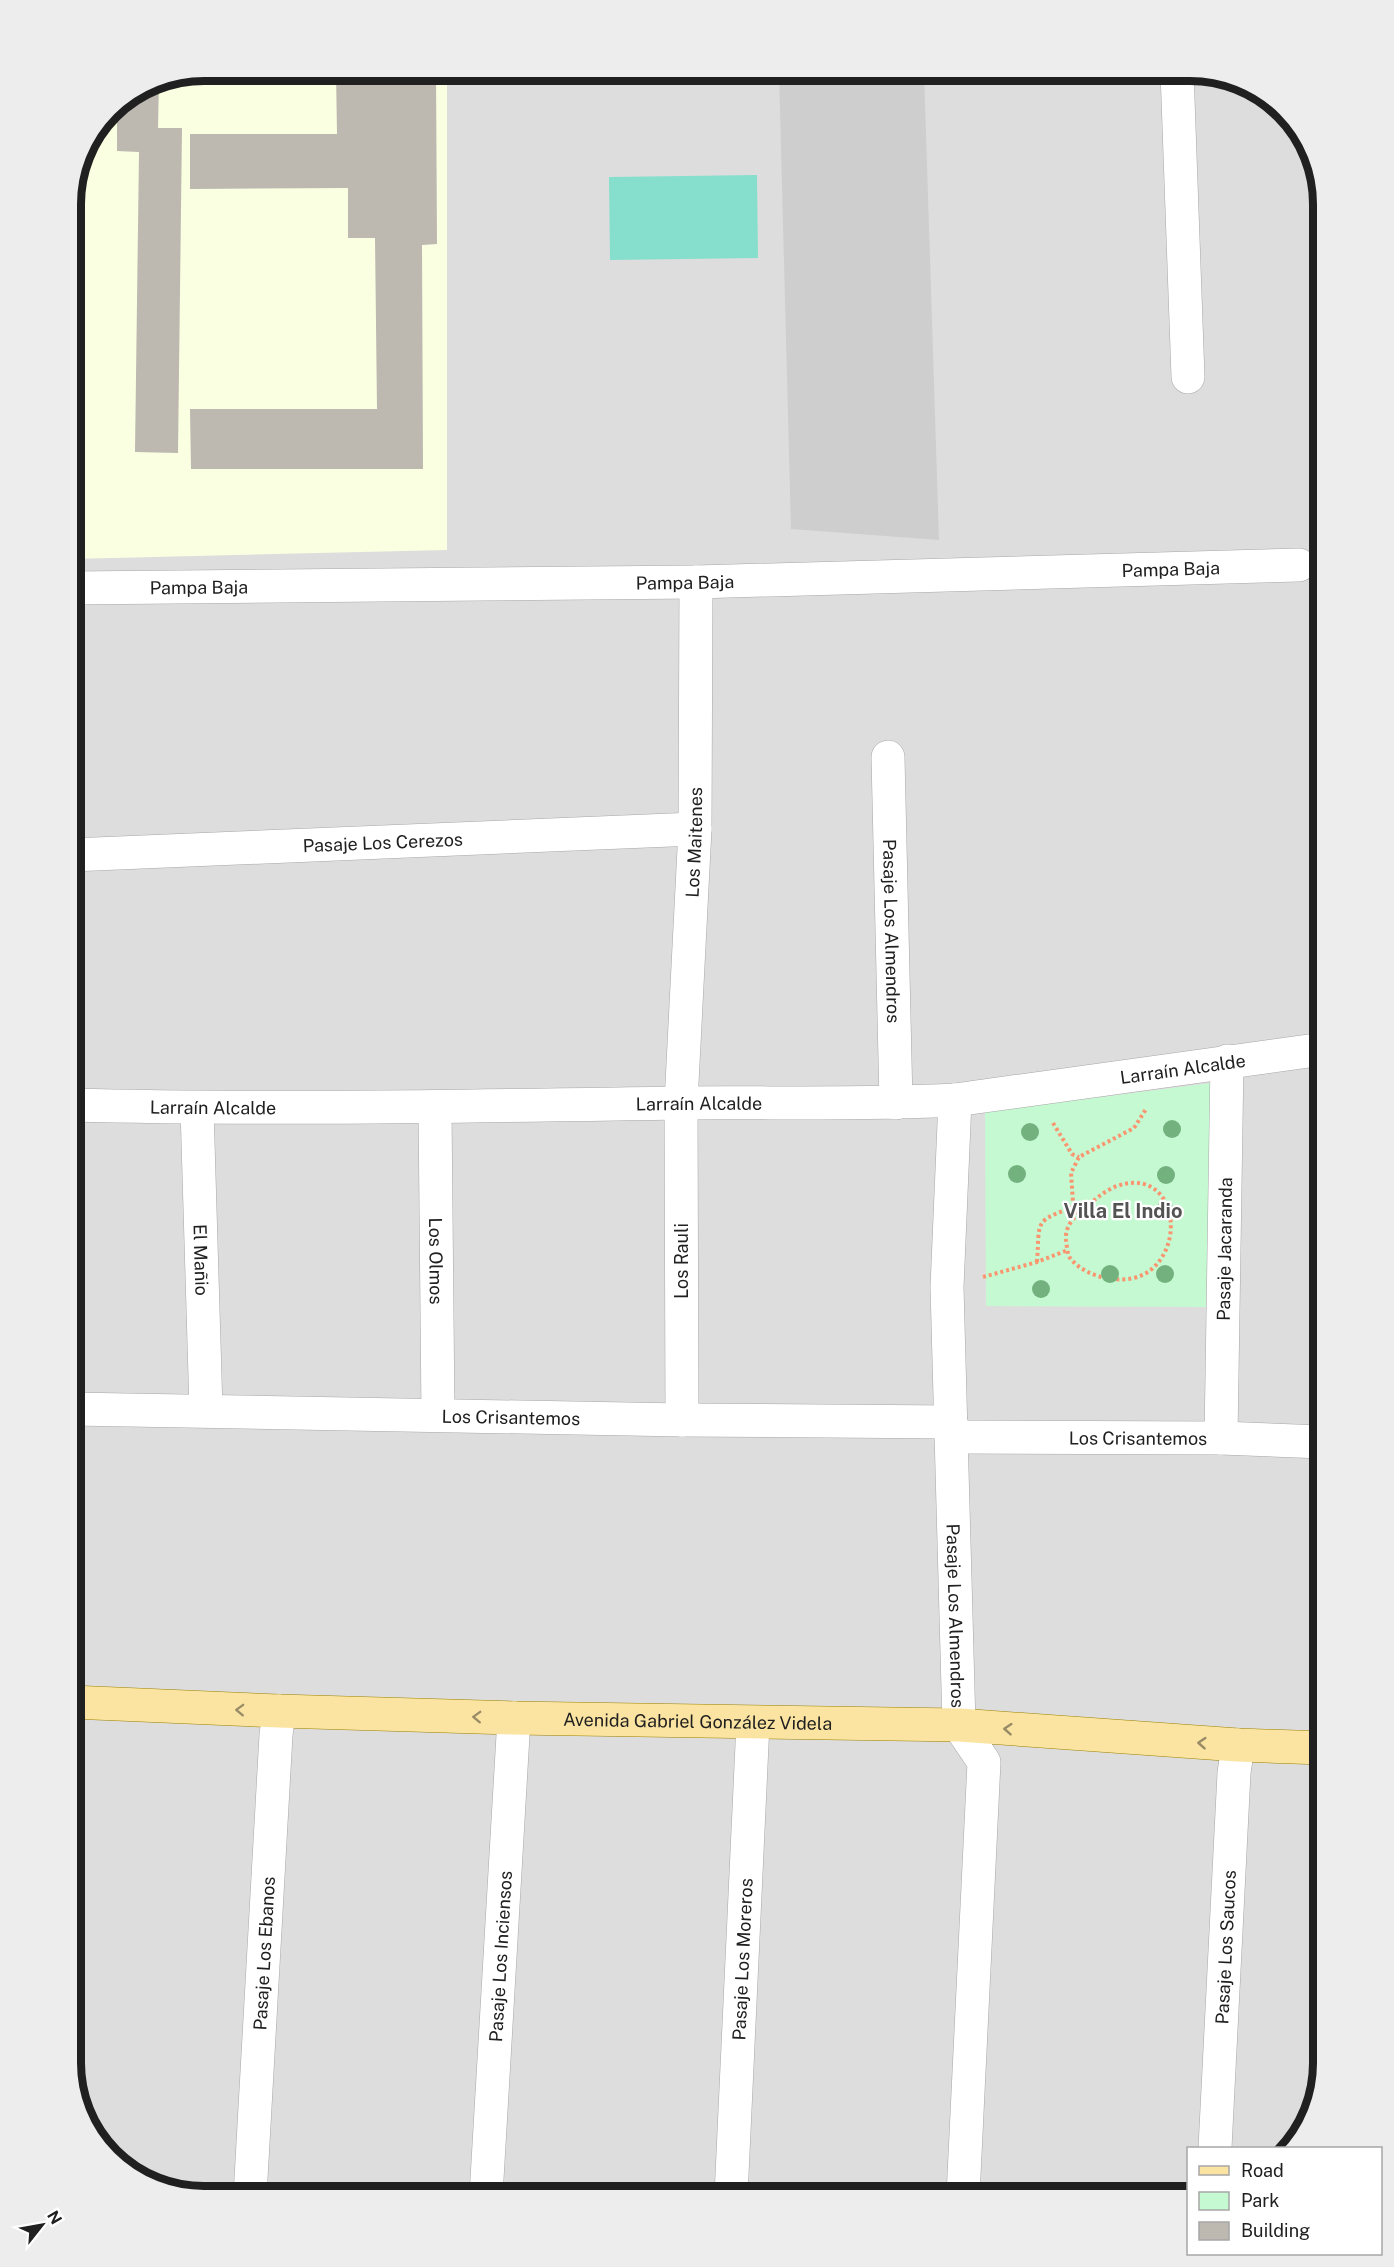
<svg xmlns="http://www.w3.org/2000/svg" width="1394" height="2267" viewBox="0 0 1394 2267" font-family="'Public Sans',sans-serif">
<style>
.residential{fill:#dedddd}
.education{fill:#faffe1}
.religious{fill:#cecece}
.park{fill:#c5f9d2}
.pitch{fill:#85dfcc}
.building{fill:#bdb8b0}
.lines{fill:none;stroke-linecap:round;stroke-linejoin:round}
.minor-casing{stroke:#a7a7a7;stroke-width:34}
.major-casing{stroke:#9b8301;stroke-width:34}
.path{stroke:#f9956f;stroke-width:4;stroke-dasharray:3 3;stroke-linecap:butt}
.minor{stroke:#fff;stroke-width:33}
.major{stroke:#fbe4a1;stroke-width:33}
.tree{fill:#73b27f}
.oneway{stroke:#988c67}
.labels{text-anchor:middle;dominant-baseline:central;stroke-width:4.5;stroke-linejoin:round;paint-order:stroke}
.street-label{font-size:18px;fill:#202020;stroke:#fff}
.neighbourhood-label{font-size:20px;font-weight:bold;fill:#535353;stroke:#fff}
.rim{fill:none;stroke:#202020;stroke-width:8}
</style>
<rect width="100%" height="100%" fill="#f0efe7"/>
<!-- residential -->
<path class="residential" d="M204 71H1199L1264 93 1310 145 1323 204V2063L1301 2137 1288 2148H1188V2196H196L130 2174 84 2122 71 2063V196L81 153 110 109 153 81Z"/>
<!-- education -->
<path class="education" d="M204 71H447V550L71 559V196L81 153 110 109 153 81Z"/>
<!-- religious -->
<path class="religious" d="M779 71H924L939 540 791 529Z"/>
<!-- park -->
<path class="park" d="M1211 1083 1206 1307 986 1306 985 1112Z"/>
<!-- pitch -->
<path class="pitch" d="M757 175 758 258 610 260 609 177Z"/>
<!-- building -->
<g class="building">
<path d="M336 71H436L437 244 422 245 423 469H191L190 409H377L375 238H348V188L190 189V134H337Z"/>
<path d="M159 79 158 128H182L178 453 135 452 139 152 117 151V105L153 81Z"/>
</g>
<g class="lines">
<!-- minor casing -->
<g class="minor-casing">
<g id="minor">
<path d="M1177 71 1188 377"/>
<path id="s1" d="M71 588 696 582 1299 565"/>
<path id="s2" d="M888 757 896 1103"/>
<path id="s3" d="M71 855 695 829"/>
<path id="s4" d="M955 1100 947 1287 959 1725 984 1762 963 2196"/>
<path id="s5" d="M71 1105C273 1110 476 1106 678 1103 771 1102 863 1105 955 1100L1323 1049"/>
<path id="s6" d="M197 1108 206 1410"/>
<path id="s7" d="M435 1108 438 1415"/>
<path id="s8" d="M71 1409 682 1420 951 1422"/>
<path id="s9" d="M682 1420 681 1103 695 829 696 582"/>
<path id="s10" d="M952 1437 1221 1438 1323 1442"/>
<path id="s11" d="M1221 1438 1227 1061"/>
<path id="s12" d="M1215 2148 1234 1773 1238 1745"/>
<path id="s13" d="M250 2196 276 1735 279 1711"/>
<path id="s14" d="M486 2196 514 1718"/>
<path id="s15" d="M731 2196 753 1723"/>
</g>
</g>
<!-- major casing -->
<g class="major-casing">
<g id="major">
<path id="s16" d="M71 1702 279 1711 514 1718 959 1725 1238 1745 1323 1748"/>
</g>
</g>
<!-- path -->
<g class="path">
<path d="M1053 1123 1072 1154 1079 1157"/>
<path d="M1079 1213C1071 1220 1065 1229 1066 1240 1067 1246 1067 1253 1070 1258 1087 1280 1132 1288 1153 1268 1187 1237 1171 1167 1117 1186 1103 1191 1090 1204 1079 1213L1073 1202 1071 1173 1079 1157 1134 1128 1146 1109"/>
<path d="M1037 1262C1040 1219 1033 1222 1076 1206"/>
<path d="M983 1277 1037 1262 1068 1250"/>
</g>
<!-- minor -->
<use href="#minor" class="minor"/>
<!-- major -->
<use href="#major" class="major"/>
</g>
<!-- trees -->
<g class="tree">
<circle cx="1172" cy="1129" r="9"/>
<circle cx="1030" cy="1132" r="9"/>
<circle cx="1017" cy="1174" r="9"/>
<circle cx="1166" cy="1175" r="9"/>
<circle cx="1165" cy="1210" r="9"/>
<circle cx="1110" cy="1274" r="9"/>
<circle cx="1165" cy="1274" r="9"/>
<circle cx="1041" cy="1289" r="9"/>
</g>
<!-- one-way arrows -->
<defs><path id="oneway-chevron" d="M-2-3.5L2.5 0L-2 3.5" fill="none" stroke-width="1.6" stroke-linecap="round" stroke-linejoin="round" transform="scale(1.5)"/></defs>
<g class="oneway">
<use href="#oneway-chevron" transform="translate(240 1710) rotate(-178)"/>
<use href="#oneway-chevron" transform="translate(477 1717) rotate(-178)"/>
<use href="#oneway-chevron" transform="translate(1008 1729) rotate(-176)"/>
<use href="#oneway-chevron" transform="translate(1202 1743) rotate(-176)"/>
</g>
<g class="labels">
<!-- street labels -->
<g class="street-label">
<text stroke="none"><textPath href="#s1" startOffset="1100">Pampa Baja</textPath></text>
<text stroke="none"><textPath href="#s1" startOffset="614">Pampa Baja</textPath></text>
<text stroke="none"><textPath href="#s1" startOffset="128">Pampa Baja</textPath></text>
<text stroke="none"><textPath href="#s3" startOffset="312">Pasaje Los Cerezos</textPath></text>
<text stroke="none"><textPath href="#s9" startOffset="578">Los Maitenes</textPath></text>
<text stroke="none"><textPath href="#s2" startOffset="174">Pasaje Los Almendros</textPath></text>
<text stroke="none"><textPath href="#s5" startOffset="1114">Larraín Alcalde</textPath></text>
<text stroke="none"><textPath href="#s5" startOffset="628">Larraín Alcalde</textPath></text>
<text stroke="none"><textPath href="#s5" startOffset="142">Larraín Alcalde</textPath></text>
<text stroke="none"><textPath href="#s11" startOffset="189">Pasaje Jacaranda</textPath></text>
<text stroke="none"><textPath href="#s6" startOffset="152">El Mañio</textPath></text>
<text stroke="none"><textPath href="#s7" startOffset="153">Los Olmos</textPath></text>
<text transform="translate(681 1261) rotate(-90)">Los Rauli</text>
<text stroke="none"><textPath href="#s8" startOffset="440">Los Crisantemos</textPath></text>
<text stroke="none"><textPath href="#s10" startOffset="186">Los Crisantemos</textPath></text>
<text stroke="none"><textPath href="#s4" startOffset="516">Pasaje Los Almendros</textPath></text>
<text stroke="none"><textPath href="#s16" startOffset="627">Avenida Gabriel González Videla</textPath></text>
<text stroke="none"><textPath href="#s12" startOffset="201">Pasaje Los Saucos</textPath></text>
<text stroke="none"><textPath href="#s13" startOffset="243">Pasaje Los Ebanos</textPath></text>
<text stroke="none"><textPath href="#s14" startOffset="240">Pasaje Los Inciensos</textPath></text>
<text stroke="none"><textPath href="#s15" startOffset="237">Pasaje Los Moreros</textPath></text>
</g>
<!-- neighbourhood labels -->
<g class="neighbourhood-label">
<text x="1123" y="1211">Villa El Indio</text>
</g>
</g>
<!-- crop -->
<path d="M0 0H1394V2267H0ZM204 81H1190A123 123 0 0 1 1313 204V2063A123 123 0 0 1 1190 2186H204A123 123 0 0 1 81 2063V204A123 123 0 0 1 204 81Z" fill="#ededed" fill-rule="evenodd"/>
<path class="rim" d="M204 81H1190A123 123 0 0 1 1313 204V2063A123 123 0 0 1 1190 2186H204A123 123 0 0 1 81 2063V204A123 123 0 0 1 204 81Z"/>
<!-- legend -->
<rect x="1187" y="2147" width="195" height="108" fill="#ffffff" stroke="#a6a6a6" stroke-width="1.5"/>
<rect x="1199" y="2166" width="30" height="9" fill="#fbe4a1" stroke="#a6a6a6" stroke-width="1.5"/>
<text x="1241" y="2177" font-size="18" fill="#202020">Road</text>
<rect x="1199" y="2192" width="30" height="18" fill="#c5f9d2" stroke="#a6a6a6" stroke-width="1.5"/>
<text x="1241" y="2207" font-size="18" fill="#202020">Park</text>
<rect x="1199" y="2222" width="30" height="18" fill="#bdb8b0" stroke="#a6a6a6" stroke-width="1.5"/>
<text x="1241" y="2237" font-size="18" fill="#202020">Building</text>
<!-- north arrow -->
<g transform="translate(42 2225) rotate(59)" stroke="#ffffff" stroke-width="4.5" paint-order="stroke">
<path d="M0-4.5L10 22L0 15L-10 22Z" fill="#202020"/>
<text y="-9" font-size="16" font-weight="bold" text-anchor="middle" fill="#202020">N</text>
</g>
</svg>
